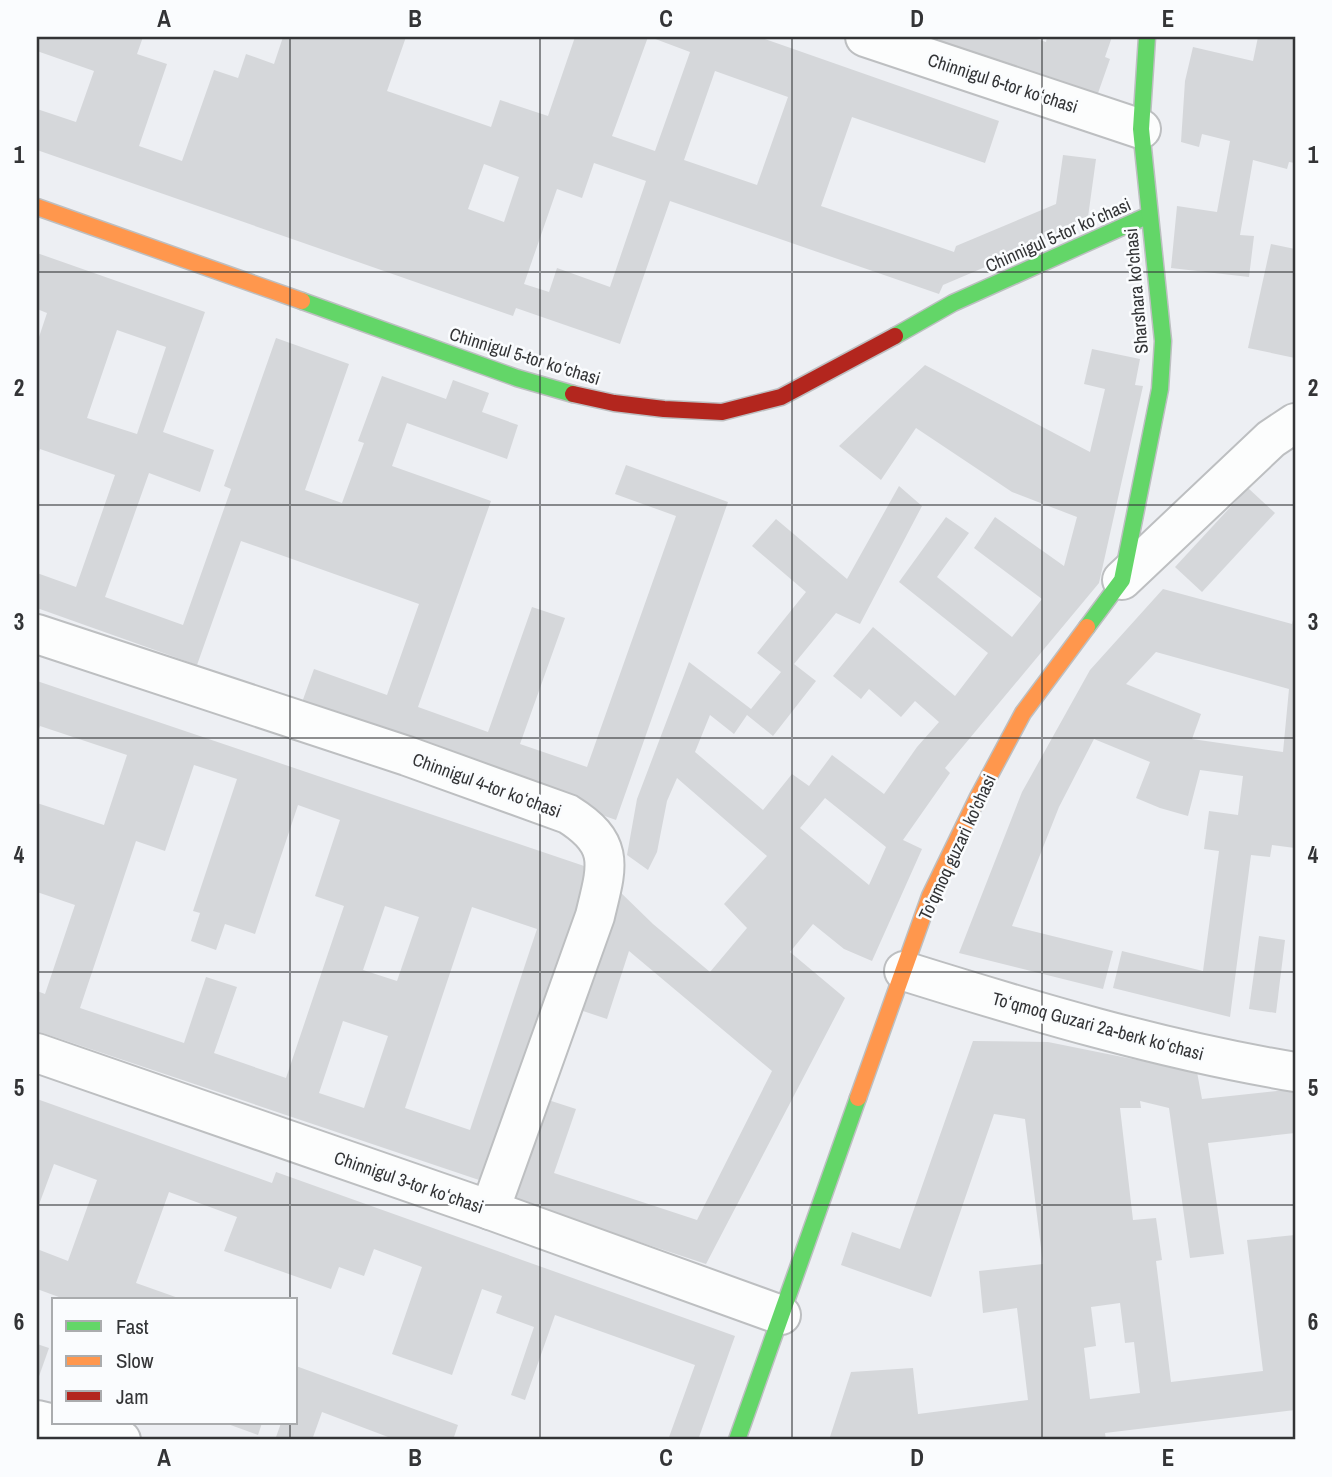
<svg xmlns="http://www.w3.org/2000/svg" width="1332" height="1477" viewBox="0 0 1332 1477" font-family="'Archivo Narrow',sans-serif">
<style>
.building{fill:#d5d7da;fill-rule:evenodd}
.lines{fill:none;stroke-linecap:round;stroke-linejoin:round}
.street-casing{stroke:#bdbfc1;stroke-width:42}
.fast-casing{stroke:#bdbfc1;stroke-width:19}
.slow-casing{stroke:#bdbfc1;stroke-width:19}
.jam-casing{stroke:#bdbfc1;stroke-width:19}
.street{stroke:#fcfdfd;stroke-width:38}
.fast{stroke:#63d668;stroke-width:16}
.slow{stroke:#ff974d;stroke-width:16}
.jam{stroke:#b3261e;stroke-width:16}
.grid{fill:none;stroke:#333436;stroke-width:2;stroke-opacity:0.55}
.labels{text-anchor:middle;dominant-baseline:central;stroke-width:5;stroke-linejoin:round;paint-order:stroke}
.street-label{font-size:18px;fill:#333436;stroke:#fafcfe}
.neatline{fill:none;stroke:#333436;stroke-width:2.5}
.grid-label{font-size:23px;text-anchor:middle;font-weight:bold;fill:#333436}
</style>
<rect width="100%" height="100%" fill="#edeff3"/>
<!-- building -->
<g class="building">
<path d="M37 37H143L137 54 167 64 139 146 182 161 214 70 238 78 246 54 274 64 283 37H406L387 91 491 127 500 100 548 116 575 37H648L612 136 655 151 690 52 650 37H759L999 121 985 163 852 117 821 206 954 252 956 246 1056 204 1063 155 1096 159 1088 217 1018 253 943 285 939 294 670 201 620 344 516 308 513 316 37 150V109L76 122 94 71 37 51ZM715 71 788 97 757 185 684 160ZM594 163 646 181 610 287 557 268 549 292 524 284 557 189 582 198ZM484 164 519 177 504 222 468 209Z"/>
<path d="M940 37H1031L1046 42 1047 37H1112L1105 57 1110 59 1097 96 938 42Z"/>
<path d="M1258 37H1295L1293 139H1295V163L1289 162 1287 169 1253 160 1240 235 1254 236 1249 277 1171 268 1177 206 1217 212 1230 141 1202 134 1199 147 1181 142 1185 81 1193 47 1253 61Z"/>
<path d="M1271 244 1295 249V358L1248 348Z"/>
<path d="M37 253 205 312 163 432 214 450 200 492 149 473 105 597 183 625 231 489 224 486 276 338 349 364 305 490 342 503 364 443 358 441 382 376 446 399 453 380 489 393 482 412 518 425 507 459 407 423 392 466 491 501 418 707 488 732 532 607 565 618 520 744 587 767 676 516 615 494 626 465 728 502 616 820 300 708 314 669 387 695 419 604 241 541 197 665 37 608V573L76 587 115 475 40 449 37 458V343L47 313 37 309ZM117 330 166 347 137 434 87 418Z"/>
<path d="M1092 349 1140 359 1135 385 1143 386 1099 583 945 768 950 773 903 840 922 849 872 961 844 949 813 924 790 952 845 998 706 1264 507 1198 542 1098 576 1109 554 1173 697 1220 772 1071 629 951 607 1019 574 1008 616 888 653 924 710 972 747 928 724 904 767 856 677 778 667 801 657 852 648 870 627 855 637 799 689 662 751 709 781 672 757 653 806 592 752 546 776 519 847 579 899 486 922 506 860 624 836 613 794 664 816 681 773 736 747 715 734 734 710 715 695 752 763 810 792 774 809 786 832 755 884 794 917 747 939 722 915 701 901 717 869 689 861 699 833 676 873 627 955 696 988 653 899 582 946 517 969 533 937 577 1012 637 1042 599 974 548 995 517 1064 566 1077 517 1012 492 916 428 881 480 839 446 925 365 1090 452 1105 389 1084 384ZM825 798 886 847 869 885 800 828Z"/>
<path d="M1248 488 1275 513 1202 592 1175 567Z"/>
<path d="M1163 589 1292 624 1295 612V848L1272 845 1270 857 1251 855 1230 1017 1113 988 1122 951 1203 971 1219 851 1204 849 1209 811 1238 815 1243 776 1200 770 1188 816 1160 808 1136 798 1150 762 1094 739 1059 807 1012 926 1113 951 1103 989 959 953 1022 792 1090 670ZM1156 652 1289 689 1283 752 1192 739 1201 714 1126 684Z"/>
<path d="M37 681 593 869 488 1183 37 1031V991L45 994 75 905 37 892V803L104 825 127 755 40 726 37 734ZM194 765 237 779 193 911 200 913 191 941 216 950 225 924 255 934 298 805 340 820 315 896 344 906 286 1078 214 1053 237 987 206 977 184 1043 80 1008 136 841 165 851ZM385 906 419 917 397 981 363 970ZM472 907 537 929 470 1130 405 1108ZM343 1021 388 1036 364 1108 319 1093Z"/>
<path d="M1259 936 1285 940 1276 1013 1249 1009Z"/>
<path d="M973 1041 1048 1042 1197 1072 1202 1099 1295 1089V1133L1208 1143 1224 1254 1190 1258 1169 1108 1140 1101 1141 1108H1120L1133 1220 1156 1218 1162 1260 1156 1261 1171 1382 1263 1371 1247 1240 1295 1235V1410L1105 1433 1106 1440H1064V1438L1048 1440H829L851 1372 913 1368 918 1414 1028 1400 1017 1308 983 1313 979 1271 1043 1264 1025 1119 994 1114 931 1297 841 1265 852 1232 900 1249ZM1120 1303 1125 1343 1134 1342 1140 1393 1090 1399 1084 1348 1096 1346 1091 1307Z"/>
<path d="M37 1099 272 1183 276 1172 735 1336 698 1440H668L695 1365 555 1315 525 1400 511 1395 534 1327 496 1313 502 1296 482 1289 452 1375 392 1354 422 1267 374 1249 364 1276 339 1267 331 1289 224 1251 237 1217 169 1192 136 1283 184 1300H67L37 1289V1249L68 1261 97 1180 54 1164 37 1210Z"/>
<path d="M37 1344 49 1348 37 1382Z"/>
<path d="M296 1366 458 1425 453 1440H396L322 1412 312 1440H275L281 1423H296Z"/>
<path d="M225 1423H262L258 1435Z"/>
</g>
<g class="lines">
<!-- street casing -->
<g class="street-casing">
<g id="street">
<path d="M865 37 1141 129"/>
<path d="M1122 580 1271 439 1295 423"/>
<path d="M37 634 407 756 568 814C616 844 607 866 595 916L490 1210"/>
<path d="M904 971C1032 1011 1162 1050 1295 1072"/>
<path d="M37 1053 490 1210 781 1315"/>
<path d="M37 1420 121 1440"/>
</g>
</g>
<!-- fast casing -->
<g class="fast-casing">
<g id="fast">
<path d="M302 301 517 378 573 394"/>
<path d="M895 336 953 303 1149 215"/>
<path d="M1087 627 1122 580 1160 389 1163 341 1141 129 1147 37"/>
<path d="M737 1440 858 1098"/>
</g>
</g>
<!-- slow casing -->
<g class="slow-casing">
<g id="slow">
<path d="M37 207 302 301"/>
<path d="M858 1098 930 896 978 797 1023 713 1087 627"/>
</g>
</g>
<!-- jam casing -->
<g class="jam-casing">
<path id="jam" d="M573 394 614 403 664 409 722 412 781 397 895 336"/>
</g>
<!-- street -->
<use href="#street" class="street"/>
<!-- fast -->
<use href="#fast" class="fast"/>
<!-- slow -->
<use href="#slow" class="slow"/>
<!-- jam -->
<use href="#jam" class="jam"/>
</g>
<!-- grid -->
<path class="grid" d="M290 37V1300M540 37V1440M792 37V1440M1042 37V1440M37 272H1295M37 505H1295M37 738H1295M37 972H1295M37 1205H1295M290 1423V1440"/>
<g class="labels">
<!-- street labels -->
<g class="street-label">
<text transform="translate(1003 83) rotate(18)">Chinnigul 6-tor koʻchasi</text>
<text transform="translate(1058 235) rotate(-24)">Chinnigul 5-tor koʻchasi</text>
<text transform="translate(1136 291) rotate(-95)">Sharshara ko'chasi</text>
<text transform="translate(525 356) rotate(17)">Chinnigul 5-tor koʻchasi</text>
<text transform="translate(487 785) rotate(20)">Chinnigul 4-tor koʻchasi</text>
<text transform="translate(957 847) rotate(-65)">To'qmoq guzari ko'chasi</text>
<text transform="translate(1098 1026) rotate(15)">Toʻqmoq Guzari 2a-berk koʻchasi</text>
<text transform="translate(409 1182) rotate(19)">Chinnigul 3-tor koʻchasi</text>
</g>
</g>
<!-- border -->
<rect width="1332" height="1477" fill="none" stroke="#fafcfe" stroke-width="77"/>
<!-- legend -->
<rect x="52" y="1298" width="245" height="126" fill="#fafcfe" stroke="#aaacae" stroke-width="2"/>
<rect x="66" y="1321" width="35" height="10" fill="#63d668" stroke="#aaacae" stroke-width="2"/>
<text x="116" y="1334" font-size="21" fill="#333436">Fast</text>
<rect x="66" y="1356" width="35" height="10" fill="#ff974d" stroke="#aaacae" stroke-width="2"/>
<text x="116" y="1368" font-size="21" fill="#333436">Slow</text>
<rect x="66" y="1391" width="35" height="10" fill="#b3261e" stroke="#aaacae" stroke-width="2"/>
<text x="116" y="1404" font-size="21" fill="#333436">Jam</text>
<rect x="38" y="38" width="1256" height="1400" class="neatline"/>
<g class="grid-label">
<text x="164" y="27">A</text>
<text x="415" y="27">B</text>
<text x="666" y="27">C</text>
<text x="917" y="27">D</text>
<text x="1168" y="27">E</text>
<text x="19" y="163">1</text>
<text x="1313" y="163">1</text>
<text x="19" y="396">2</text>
<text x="1313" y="396">2</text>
<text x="19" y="630">3</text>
<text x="1313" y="630">3</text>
<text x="19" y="863">4</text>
<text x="1313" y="863">4</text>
<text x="19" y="1096">5</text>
<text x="1313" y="1096">5</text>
<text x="19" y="1330">6</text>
<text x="1313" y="1330">6</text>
<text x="164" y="1466">A</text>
<text x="415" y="1466">B</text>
<text x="666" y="1466">C</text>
<text x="917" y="1466">D</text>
<text x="1168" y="1466">E</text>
</g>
</svg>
